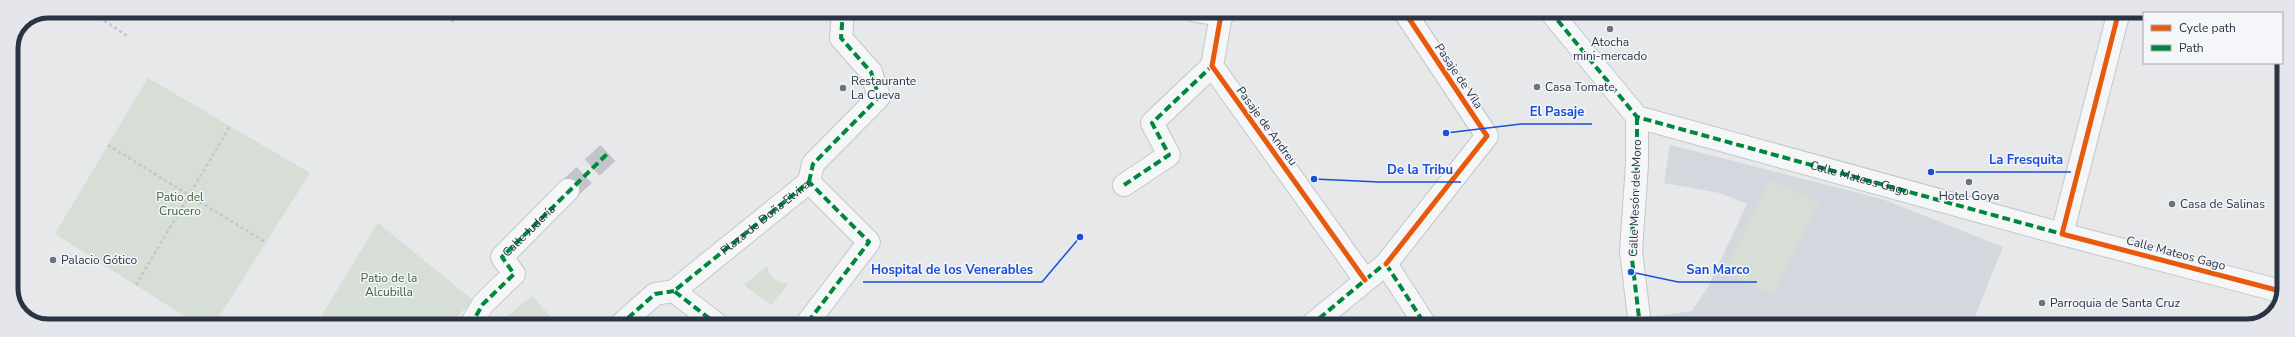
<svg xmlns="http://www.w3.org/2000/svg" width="2295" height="337" viewBox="0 0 2295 337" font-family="'Nunito Sans',sans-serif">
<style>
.built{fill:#d4d7dd}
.green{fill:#d6ded6}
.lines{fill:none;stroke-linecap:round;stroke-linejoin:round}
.street-tunnel{stroke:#c1c4c9;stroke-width:22;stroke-dasharray:22 11;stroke-linecap:butt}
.street-casing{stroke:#c4c6c8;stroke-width:24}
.path{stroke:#c5c6ca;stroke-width:2.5;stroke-dasharray:3 3;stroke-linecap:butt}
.street{stroke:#f5f6f7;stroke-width:22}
.quiet{stroke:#00873e;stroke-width:4;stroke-dasharray:8 4;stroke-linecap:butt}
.cycleway-casing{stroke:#f4f6f9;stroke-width:8}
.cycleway{stroke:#e8590c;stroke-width:5}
.poi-dot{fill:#6c737f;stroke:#f4f6f9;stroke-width:1.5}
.labels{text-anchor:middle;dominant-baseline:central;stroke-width:3;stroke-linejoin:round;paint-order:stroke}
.poi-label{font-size:12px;fill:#2b3445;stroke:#f4f6f9;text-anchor:start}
.street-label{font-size:12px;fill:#2b3445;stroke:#f4f6f9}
.park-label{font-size:12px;fill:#3f6138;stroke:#f4f6f9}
.rim{fill:none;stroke:#2b3445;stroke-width:5}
.leader{fill:none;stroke:#1d4ed8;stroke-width:1.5}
.callout-dot{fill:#1d4ed8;stroke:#f4f6f9;stroke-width:1.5}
.callout-label{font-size:13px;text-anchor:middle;font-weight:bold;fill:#1d4ed8;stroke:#f4f6f9;stroke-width:3;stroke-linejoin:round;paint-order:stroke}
</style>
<rect width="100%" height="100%" fill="#e6e8ea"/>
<!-- built -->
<path class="built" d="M1670 145 1882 199 2003 247 1971 326H1656V316L1692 311 1709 285 1747 204 1720 193 1664 183Z"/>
<!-- green -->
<g class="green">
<path d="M148 78 310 173 213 326H200L55 234Z"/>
<path d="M1771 179 1819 203 1773 296 1725 272Z"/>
<path d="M378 223 473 300 448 326H315Z"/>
<path d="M767 266C770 279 776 281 788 284L771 305 744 285Z"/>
<path d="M532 296 559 326H493L500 318 503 320Z"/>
</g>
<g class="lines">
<!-- street-tunnel -->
<path class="street-tunnel" d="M568 190 608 153"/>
<!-- street casing -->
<g class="street-casing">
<g id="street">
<path d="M1196 11 1221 15 1227 11"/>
<path d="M1550 11 1637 117 2062 234 2284 292"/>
<path d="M1221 15 1212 66 1365 280"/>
<path d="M1637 117V164L1631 251 1640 326"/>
<path d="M809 182 813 164 879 97 871 72 841 38 843 11"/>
<path d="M1124 185 1169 155 1152 123 1212 66"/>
<path d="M2062 234 2119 11"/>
<path d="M1386 264 1426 326"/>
<path d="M470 326 483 304 514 274 502 257 568 190"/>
<path d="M619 326 655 294 674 291"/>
<path id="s1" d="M719 326 674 291 809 182 869 242 805 326"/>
<path d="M1310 326 1386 264 1487 136 1404 11"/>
</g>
</g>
<!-- path -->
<g class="path">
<path d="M89 11 129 37"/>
<path d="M452 22 460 11"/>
<path d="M108 145 265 242"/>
<path d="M136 285 230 126"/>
</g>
<!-- street -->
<use href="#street" class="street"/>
<!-- quiet -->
<g class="quiet">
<path d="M1196 11 1223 13"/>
<path id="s2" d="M1550 11 1637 117 2062 234"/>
<path d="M1637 117V164L1631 251 1640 326"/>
<path d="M809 182 813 164 879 97 871 72 841 38 843 11"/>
<path d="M1124 185 1169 155 1152 123 1212 66"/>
<path d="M1386 264 1426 326"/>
<path id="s3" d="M470 326 483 304 514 274 502 257 608 153"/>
<path d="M619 326 655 294 674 291"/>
<path d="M719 326 674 291 809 182 869 242 805 326"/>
<path d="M1310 326 1388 261"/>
</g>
<!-- cycleway casing -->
<g class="cycleway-casing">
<g id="cycleway">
<path d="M1227 11 1221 15 1212 66 1365 280"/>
<path d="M2119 11 2062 234 2284 292"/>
<path d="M1386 264 1487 136 1404 11"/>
</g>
</g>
<!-- cycleway -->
<use href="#cycleway" class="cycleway"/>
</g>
<!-- markers -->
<g class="poi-dot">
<circle cx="1610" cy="29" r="4"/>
<circle cx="1537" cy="87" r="4"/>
<circle cx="843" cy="88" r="4"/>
<circle cx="1969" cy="182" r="4"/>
<circle cx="2172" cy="204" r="4"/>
<circle cx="53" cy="260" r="4"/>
<circle cx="2042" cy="303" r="4"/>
</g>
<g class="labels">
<!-- poi labels -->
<g class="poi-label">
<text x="1610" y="42" text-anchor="middle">Atocha<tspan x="1610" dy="14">mini-mercado</tspan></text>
<text x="851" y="81">Restaurante<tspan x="851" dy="14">La Cueva</tspan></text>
<text x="1545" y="87">Casa Tomate</text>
<text x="1969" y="196" text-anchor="middle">Hotel Goya</text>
<text x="2180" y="204">Casa de Salinas</text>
<text x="61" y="260">Palacio Gótico</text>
<text x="2050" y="303">Parroquia de Santa Cruz</text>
</g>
<!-- street labels -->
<g class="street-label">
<text transform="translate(1459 76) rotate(56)">Pasaje de Vila</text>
<text transform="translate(1267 126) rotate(54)">Pasaje de Andreu</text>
<text stroke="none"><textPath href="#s2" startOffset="368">Calle Mateos Gago</textPath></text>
<text transform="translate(1635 198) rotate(-88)">Calle Mesón del Moro</text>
<text stroke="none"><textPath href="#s1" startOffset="174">Plaza de Doña Elvira</textPath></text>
<text stroke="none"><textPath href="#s3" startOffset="127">Calle Judería</textPath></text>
<text transform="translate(2176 253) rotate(15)">Calle Mateos Gago</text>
</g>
<!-- park labels -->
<g class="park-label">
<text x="180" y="197">Patio del<tspan x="180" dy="14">Crucero</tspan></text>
<text x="389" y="278">Patio de la<tspan x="389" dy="14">Alcubilla</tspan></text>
</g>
</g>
<!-- crop -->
<path d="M0 0H2295V337H0ZM48 18H2247A30 30 0 0 1 2277 48V289A30 30 0 0 1 2247 319H48A30 30 0 0 1 18 289V48A30 30 0 0 1 48 18Z" fill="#e4e6eb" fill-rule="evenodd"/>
<path class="rim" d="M48 18H2247A30 30 0 0 1 2277 48V289A30 30 0 0 1 2247 319H48A30 30 0 0 1 18 289V48A30 30 0 0 1 48 18Z"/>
<!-- callouts -->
<path class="leader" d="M1446 133L1521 124H1592M1931 172L1981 172H2071M1314 179L1379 182H1461M1631 272L1678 282H1757M1080 237L1042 282H863"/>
<g class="callout-dot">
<circle cx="1446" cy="133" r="4"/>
<circle cx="1931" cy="172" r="4"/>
<circle cx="1314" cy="179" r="4"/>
<circle cx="1631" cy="272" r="4"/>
<circle cx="1080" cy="237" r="4"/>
</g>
<g class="callout-label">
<text x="1557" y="116">El Pasaje</text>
<text x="2026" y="164">La Fresquita</text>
<text x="1420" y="174">De la Tribu</text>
<text x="1718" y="274">San Marco</text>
<text x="952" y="274">Hospital de los Venerables</text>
</g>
<!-- legend -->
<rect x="2143" y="12" width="140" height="52" fill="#f4f6f9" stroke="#a4a8b1"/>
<rect x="2151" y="25" width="20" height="6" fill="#e8590c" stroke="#a4a8b1"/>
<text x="2179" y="32" font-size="12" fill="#2b3445">Cycle path</text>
<rect x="2151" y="45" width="20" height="6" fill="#00873e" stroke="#a4a8b1"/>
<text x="2179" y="52" font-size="12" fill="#2b3445">Path</text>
</svg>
